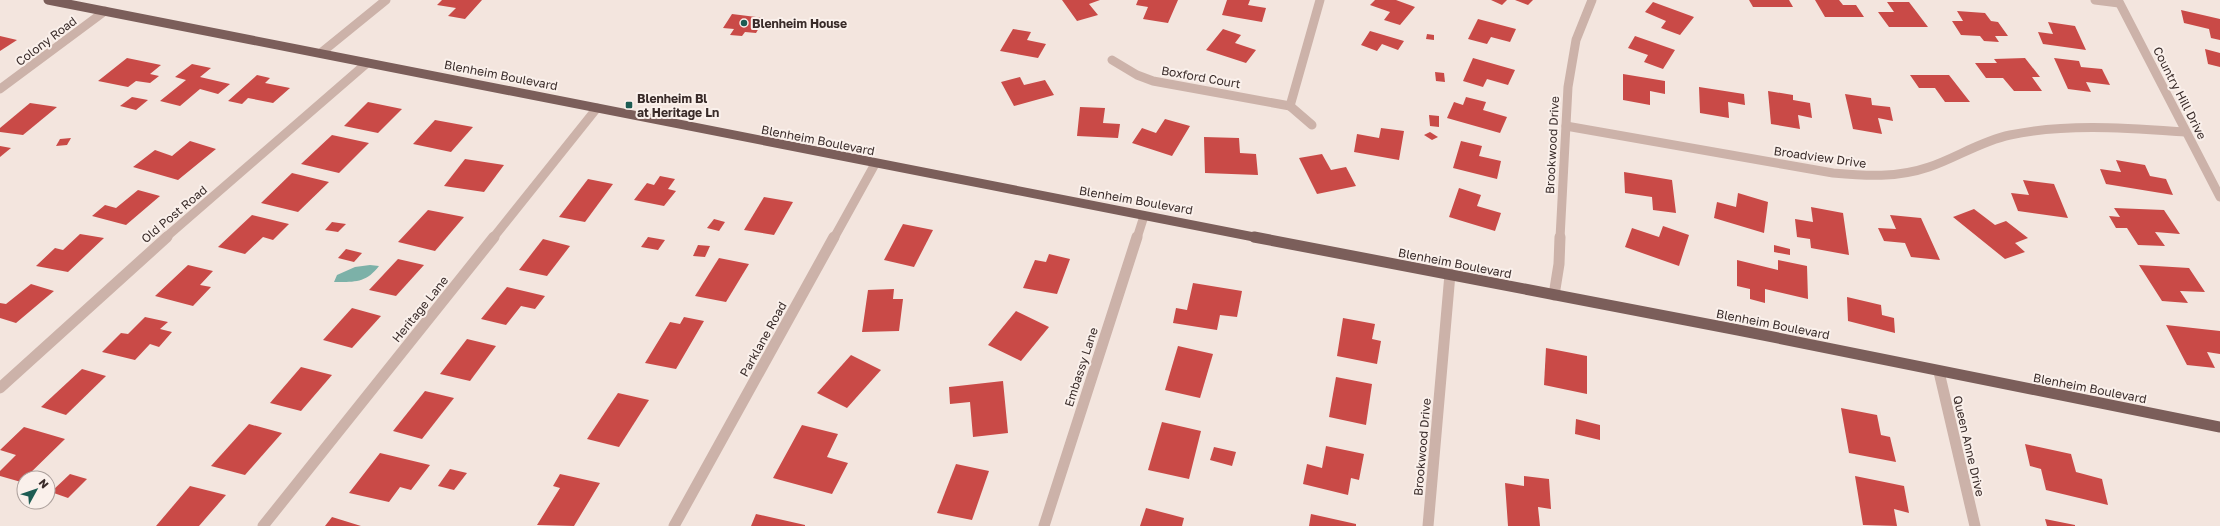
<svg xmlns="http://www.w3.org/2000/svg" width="2220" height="526" viewBox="0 0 2220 526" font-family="'Golos Text',sans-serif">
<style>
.water{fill:#7cb1a8}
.building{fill:#c94a47}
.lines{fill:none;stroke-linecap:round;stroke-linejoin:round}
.minor-far1{stroke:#ccb2a9;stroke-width:9}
.minor{stroke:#ccb2a9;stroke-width:11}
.major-far1{stroke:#7b5e5a;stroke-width:9}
.major{stroke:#7b5e5a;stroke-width:11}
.poi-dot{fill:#1d5c53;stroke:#faf0eb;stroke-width:1.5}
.labels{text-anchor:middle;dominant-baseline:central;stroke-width:4;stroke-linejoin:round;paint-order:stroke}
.poi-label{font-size:12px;font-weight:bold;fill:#392b29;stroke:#faf0eb;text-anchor:start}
.street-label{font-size:12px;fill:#392b29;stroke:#faf0eb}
</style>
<rect width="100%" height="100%" fill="#f3e5de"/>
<!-- water -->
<path class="water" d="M370 265 379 266C366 283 355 282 334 282L337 275 355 267Z"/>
<!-- building -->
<g class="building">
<path d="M442 0H482L465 19 448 16 456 8 437 5Z"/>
<path d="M1062 0H1100L1089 4 1098 15 1077 21Z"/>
<path d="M1138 0H1178L1168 23 1143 19 1148 7 1136 5Z"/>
<path d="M1227 0H1250L1248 5 1266 8 1262 22 1222 15Z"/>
<path d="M1375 0H1396L1415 7 1400 25 1384 20 1390 12 1370 5Z"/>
<path d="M1491 0H1507L1502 5Z"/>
<path d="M1515 0H1533L1528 5Z"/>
<path d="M1749 0H1789L1793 7H1753Z"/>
<path d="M1815 0H1839L1843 5H1856L1864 17H1825Z"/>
<path d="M1653 2 1694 17 1680 35 1661 28 1666 21 1645 12Z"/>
<path d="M1887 2H1909L1928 27H1889L1878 12H1894Z"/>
<path d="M2181 10 2220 19V40L2211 38 2209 29 2184 23Z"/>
<path d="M1957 11 1985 13 1991 21 1998 22 2008 36H1995L1999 42 1984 41 1980 36 1961 35 1952 21H1963Z"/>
<path d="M732 14 765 18 756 33 745 32 742 36 730 35 734 29 723 28Z"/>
<path d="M1478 19 1516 29 1510 42 1491 37 1487 44 1468 39Z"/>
<path d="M2048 22 2075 26 2086 50 2043 44 2038 32 2053 34Z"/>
<path d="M1013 29 1031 32 1027 40 1046 44 1038 58 1000 51Z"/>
<path d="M1223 29 1241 35 1235 43 1256 50 1246 63 1206 50Z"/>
<path d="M1370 31 1404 41 1398 50 1382 44 1377 51 1361 45Z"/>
<path d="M1427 34 1434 35V40L1426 39Z"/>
<path d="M0 36 17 40 0 51Z"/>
<path d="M1635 36 1675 50 1663 69 1644 62 1648 55 1628 48Z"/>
<path d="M2205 49 2220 53V67L2208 64Z"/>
<path d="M127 58 161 65 150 74 159 76 150 83 136 81 128 87 98 81Z"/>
<path d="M1473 58 1515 70 1508 85 1487 79 1483 87 1463 81Z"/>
<path d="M2025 58 2040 77H2032L2042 91H2014L2003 78H1986L1975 63H1997L1994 59Z"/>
<path d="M2054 58 2079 61 2081 67 2102 69 2110 85 2086 82 2091 92 2068 89Z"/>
<path d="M192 64 211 68 200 77 230 84 218 94 200 89 180 106 160 101 186 80 175 77Z"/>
<path d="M1435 72 1444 73 1445 82 1436 81Z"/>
<path d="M1623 74 1665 81V94L1650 91V105L1623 100Z"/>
<path d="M257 75 270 78 265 83 290 88 273 103 248 98 242 104 228 101Z"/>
<path d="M1910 75H1949L1970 102H1945L1935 88H1919Z"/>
<path d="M1020 77 1024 85 1045 80 1054 95 1014 106 1001 82Z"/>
<path d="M1699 87 1744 94 1745 105 1728 102 1729 118 1700 113Z"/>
<path d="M1768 91 1793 95V100L1810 103 1812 118 1798 115 1800 129 1771 124Z"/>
<path d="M1845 94 1871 98 1872 105 1890 107 1893 121 1878 118 1882 134 1853 129Z"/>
<path d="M132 97 148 100 136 110 120 106Z"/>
<path d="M1466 97 1486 102 1483 110 1507 117 1500 133 1447 118 1454 102 1463 105Z"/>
<path d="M368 102 402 109 378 133 344 126Z"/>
<path d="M30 103 57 107 23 135 0 132V128Z"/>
<path d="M1080 107 1105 108 1103 123 1120 124 1118 138 1077 136Z"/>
<path d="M1429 115 1439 116V127L1430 126Z"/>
<path d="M1165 119 1190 126 1172 156 1132 143 1142 128 1156 133Z"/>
<path d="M435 120 473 127 451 152 413 144Z"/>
<path d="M1381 128 1404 131 1399 160 1354 152 1357 134 1379 138Z"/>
<path d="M1430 132 1438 137 1432 140 1424 135Z"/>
<path d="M332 135 369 143 339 173 301 164Z"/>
<path d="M1204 137 1239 138 1240 153 1256 154 1258 175 1205 173Z"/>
<path d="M71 138 67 145 56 146 60 139Z"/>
<path d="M190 141 216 149 178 180 133 167 155 150 172 156Z"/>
<path d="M1461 141 1482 146 1479 156 1501 161 1497 179 1453 168Z"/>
<path d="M0 146 11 148 0 157Z"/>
<path d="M1322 154 1331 170 1346 167 1356 186 1317 194 1299 158Z"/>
<path d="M465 159 504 165 484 192 444 186Z"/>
<path d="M2116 160 2145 165 2150 176 2166 179 2173 195 2106 184 2100 169 2121 172Z"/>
<path d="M1624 172 1672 180 1676 213 1653 210 1652 197 1625 193Z"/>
<path d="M292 173 329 182 298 212 261 203Z"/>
<path d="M660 176 675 179 668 189 676 191 664 206 634 200 647 183 654 185Z"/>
<path d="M588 179 613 184 585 222 559 217Z"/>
<path d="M2023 180 2054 184 2068 218 2018 211 2011 193 2029 195Z"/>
<path d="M1459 188 1481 195 1477 206 1501 213 1495 231 1449 217Z"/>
<path d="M138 190 160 196 126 225 92 216 105 205 116 208Z"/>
<path d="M1738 193 1768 202 1764 233 1714 218 1717 202 1736 207Z"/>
<path d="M764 197 793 202 774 235 744 230Z"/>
<path d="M1811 207 1843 213 1849 255 1811 248 1810 239 1797 237 1795 219 1813 222Z"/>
<path d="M2114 208 2164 210 2180 234 2155 232 2165 246 2138 245 2127 228H2116L2109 216 2120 217Z"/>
<path d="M1974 209 1995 225 2006 221 2028 238 2015 243 2025 252 2005 259 1953 217Z"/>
<path d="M428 210 464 217 435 251 398 242Z"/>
<path d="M252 215 289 224 273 240 263 237 245 254 218 247Z"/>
<path d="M1890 215 1921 218 1940 260 1911 257 1905 243 1884 241 1878 228 1896 229Z"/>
<path d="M714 219 725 222 719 231 707 228Z"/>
<path d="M332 222 346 224 338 232 325 230Z"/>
<path d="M903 224 933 230 914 267 884 260Z"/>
<path d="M1663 226 1689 235 1679 266 1625 247 1632 228 1659 237Z"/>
<path d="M80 234 104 238 68 272 36 266 55 248 63 250Z"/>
<path d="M648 237 665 240 658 250 641 247Z"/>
<path d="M543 239 570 246 547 276 519 270Z"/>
<path d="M698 245 710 246 705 257 693 256Z"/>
<path d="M1774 245 1790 249V255L1774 252Z"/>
<path d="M346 249 362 253 354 262 338 258Z"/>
<path d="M1049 254 1070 259 1057 294 1023 288 1035 260 1046 262Z"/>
<path d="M719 258 749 264 726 302 695 296Z"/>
<path d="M398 259 424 265 396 296 369 290Z"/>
<path d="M1737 260 1778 270V260L1807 266 1808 299 1765 289V303L1750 299V289L1737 286Z"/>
<path d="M188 265 213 271 200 285 211 287 193 306 155 296Z"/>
<path d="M2139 265 2189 268 2205 292 2180 291 2188 303 2162 301Z"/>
<path d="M1193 283 1242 291 1237 317 1220 315 1217 330 1173 323 1176 308 1187 310Z"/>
<path d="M31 284 54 291 16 323 0 318V303L6 304Z"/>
<path d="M507 287 545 296 535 309 521 306 506 325 481 319Z"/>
<path d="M894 289 893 299H903L899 331 862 332 868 290Z"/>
<path d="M1847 297 1881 305 1882 315 1894 318 1895 333 1848 321Z"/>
<path d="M352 308 381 316 352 348 323 340Z"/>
<path d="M1016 311 1049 327 1021 361 988 345Z"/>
<path d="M145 317 168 322 160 329 172 332 159 347 150 344 135 360 102 352 121 333 128 334Z"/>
<path d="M684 317 704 321 676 369 645 363 670 322 680 324Z"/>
<path d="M1343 318 1375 324 1372 339 1381 341 1377 364 1337 356Z"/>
<path d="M2166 325 2220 331V354L2207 352 2215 368 2187 365Z"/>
<path d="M467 339 496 346 470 381 440 374Z"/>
<path d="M1178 346 1213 354 1200 398 1165 390Z"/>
<path d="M1546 348 1587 356V394L1544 385Z"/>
<path d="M851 355 881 370 847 408 817 393Z"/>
<path d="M301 367 332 375 301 411 270 403Z"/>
<path d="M82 369 106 376 66 415 41 407Z"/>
<path d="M1336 377 1372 384 1366 425 1329 417Z"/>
<path d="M1003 381 1008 433 973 437 970 402 950 404 949 387Z"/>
<path d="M425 391 454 398 422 439 393 431Z"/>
<path d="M618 393 649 400 619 447 587 439Z"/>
<path d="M1841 408 1877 415 1881 435 1890 437 1896 462 1849 453Z"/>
<path d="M1576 419 1600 425V440L1575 434Z"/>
<path d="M1162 422 1201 431 1189 479 1148 470Z"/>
<path d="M249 424 282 433 245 475 211 466Z"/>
<path d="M802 425 838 434 827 457 848 463 832 494 773 478Z"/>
<path d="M24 427 65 439 21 482 0 476V471L16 455 0 450Z"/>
<path d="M2025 444 2071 454 2076 472 2102 479 2108 505 2046 490 2041 469 2030 466Z"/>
<path d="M1326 446 1364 454 1359 480 1351 478 1348 495 1303 484 1307 464 1322 468Z"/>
<path d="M1214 447 1236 452 1232 466 1210 460Z"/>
<path d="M380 453 430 465 411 490 400 487 389 502 349 493Z"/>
<path d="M956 464 989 471 972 520 937 513Z"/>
<path d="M450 469 467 473 454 490 438 486Z"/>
<path d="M70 474 87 479 68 498 51 492Z"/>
<path d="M560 474 600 483 574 526 537 525 560 488 553 486Z"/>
<path d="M1524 476 1549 479 1551 509 1538 507 1540 526H1508L1505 483 1524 486Z"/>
<path d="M1855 476 1904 486 1909 513 1894 509 1897 526 1863 525Z"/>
<path d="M190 486 226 495 199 526H156Z"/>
<path d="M1146 508 1184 518 1182 526H1140Z"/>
<path d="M756 514 805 525V526H751Z"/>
<path d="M1311 514 1356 524V526H1309Z"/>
<path d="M332 517 361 526H325Z"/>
<path d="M2045 519 2075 525V526H2047Z"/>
</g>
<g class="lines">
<!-- minor-far1 -->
<g class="minor-far1">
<path d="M2095 0 2119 3"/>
<path d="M2118 0 2220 197"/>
<path d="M322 52 386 0"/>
<path d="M1112 60 1137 75 1153 81 1290 106"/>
<path d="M0 89 105 11"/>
<path d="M1290 106 1320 0"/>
<path d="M1290 106 1312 125"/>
<path d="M1566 126 1833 173C1866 176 1897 178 1929 167 1956 158 1981 141 2010 135 2067 123 2127 128 2185 132"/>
<path d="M165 238 367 63"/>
<path d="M493 238 597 108"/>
<path d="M834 238 875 164"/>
<path d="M1137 238 1144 216"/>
<path d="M1560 238 1568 87 1576 40 1592 0"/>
</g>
<!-- minor -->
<g class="minor">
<path d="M1554 295 1559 264 1560 237"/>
<path d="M1939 372 1975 526"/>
<path d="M0 388 167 237"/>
<path d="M263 526 494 237"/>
<path d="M674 526 834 237"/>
<path d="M1044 526 1137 237"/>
<path d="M1428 526 1450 274"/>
</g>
<!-- major-far1 -->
<path class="major-far1" d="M48 0 1259 238"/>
<!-- major -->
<path class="major" d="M1254 237 1738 330 2220 427"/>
</g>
<!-- markers -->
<g class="poi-dot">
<circle cx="744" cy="23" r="4"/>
<rect x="625" y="101" width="8" height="8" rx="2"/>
</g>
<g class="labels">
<!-- poi labels -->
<g class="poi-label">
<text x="752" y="23">Blenheim House</text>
<text x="637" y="98">Blenheim Bl<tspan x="637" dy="14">at Heritage Ln</tspan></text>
</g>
<!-- street labels -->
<g class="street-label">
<text transform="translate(46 41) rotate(-37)">Colony Road</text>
<text transform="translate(501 75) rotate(11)">Blenheim Boulevard</text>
<text transform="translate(1201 77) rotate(10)">Boxford Court</text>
<text transform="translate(2180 93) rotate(63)">Country Hill Drive</text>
<text transform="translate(818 140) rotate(11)">Blenheim Boulevard</text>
<text transform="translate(1552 145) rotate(-87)">Brookwood Drive</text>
<text transform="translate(1820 157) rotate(8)">Broadview Drive</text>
<text transform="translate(1136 200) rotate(10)">Blenheim Boulevard</text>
<text transform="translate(174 214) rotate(-40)">Old Post Road</text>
<text transform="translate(1455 263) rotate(11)">Blenheim Boulevard</text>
<text transform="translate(420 309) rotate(-51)">Heritage Lane</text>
<text transform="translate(1773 324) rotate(11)">Blenheim Boulevard</text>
<text transform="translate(763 339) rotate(-61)">Parklane Road</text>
<text transform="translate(1081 367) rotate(-72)">Embassy Lane</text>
<text transform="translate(2090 388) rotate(11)">Blenheim Boulevard</text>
<text transform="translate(1969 446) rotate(77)">Queen Anne Drive</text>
<text transform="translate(1422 447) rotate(-85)">Brookwood Drive</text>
</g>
</g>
<!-- north arrow -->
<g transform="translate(36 490) rotate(50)"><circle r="19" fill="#faf0eb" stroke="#ada19d"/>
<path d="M0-3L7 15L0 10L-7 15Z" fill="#1d5c53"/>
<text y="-6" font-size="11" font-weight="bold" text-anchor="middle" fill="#392b29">N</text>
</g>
</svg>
